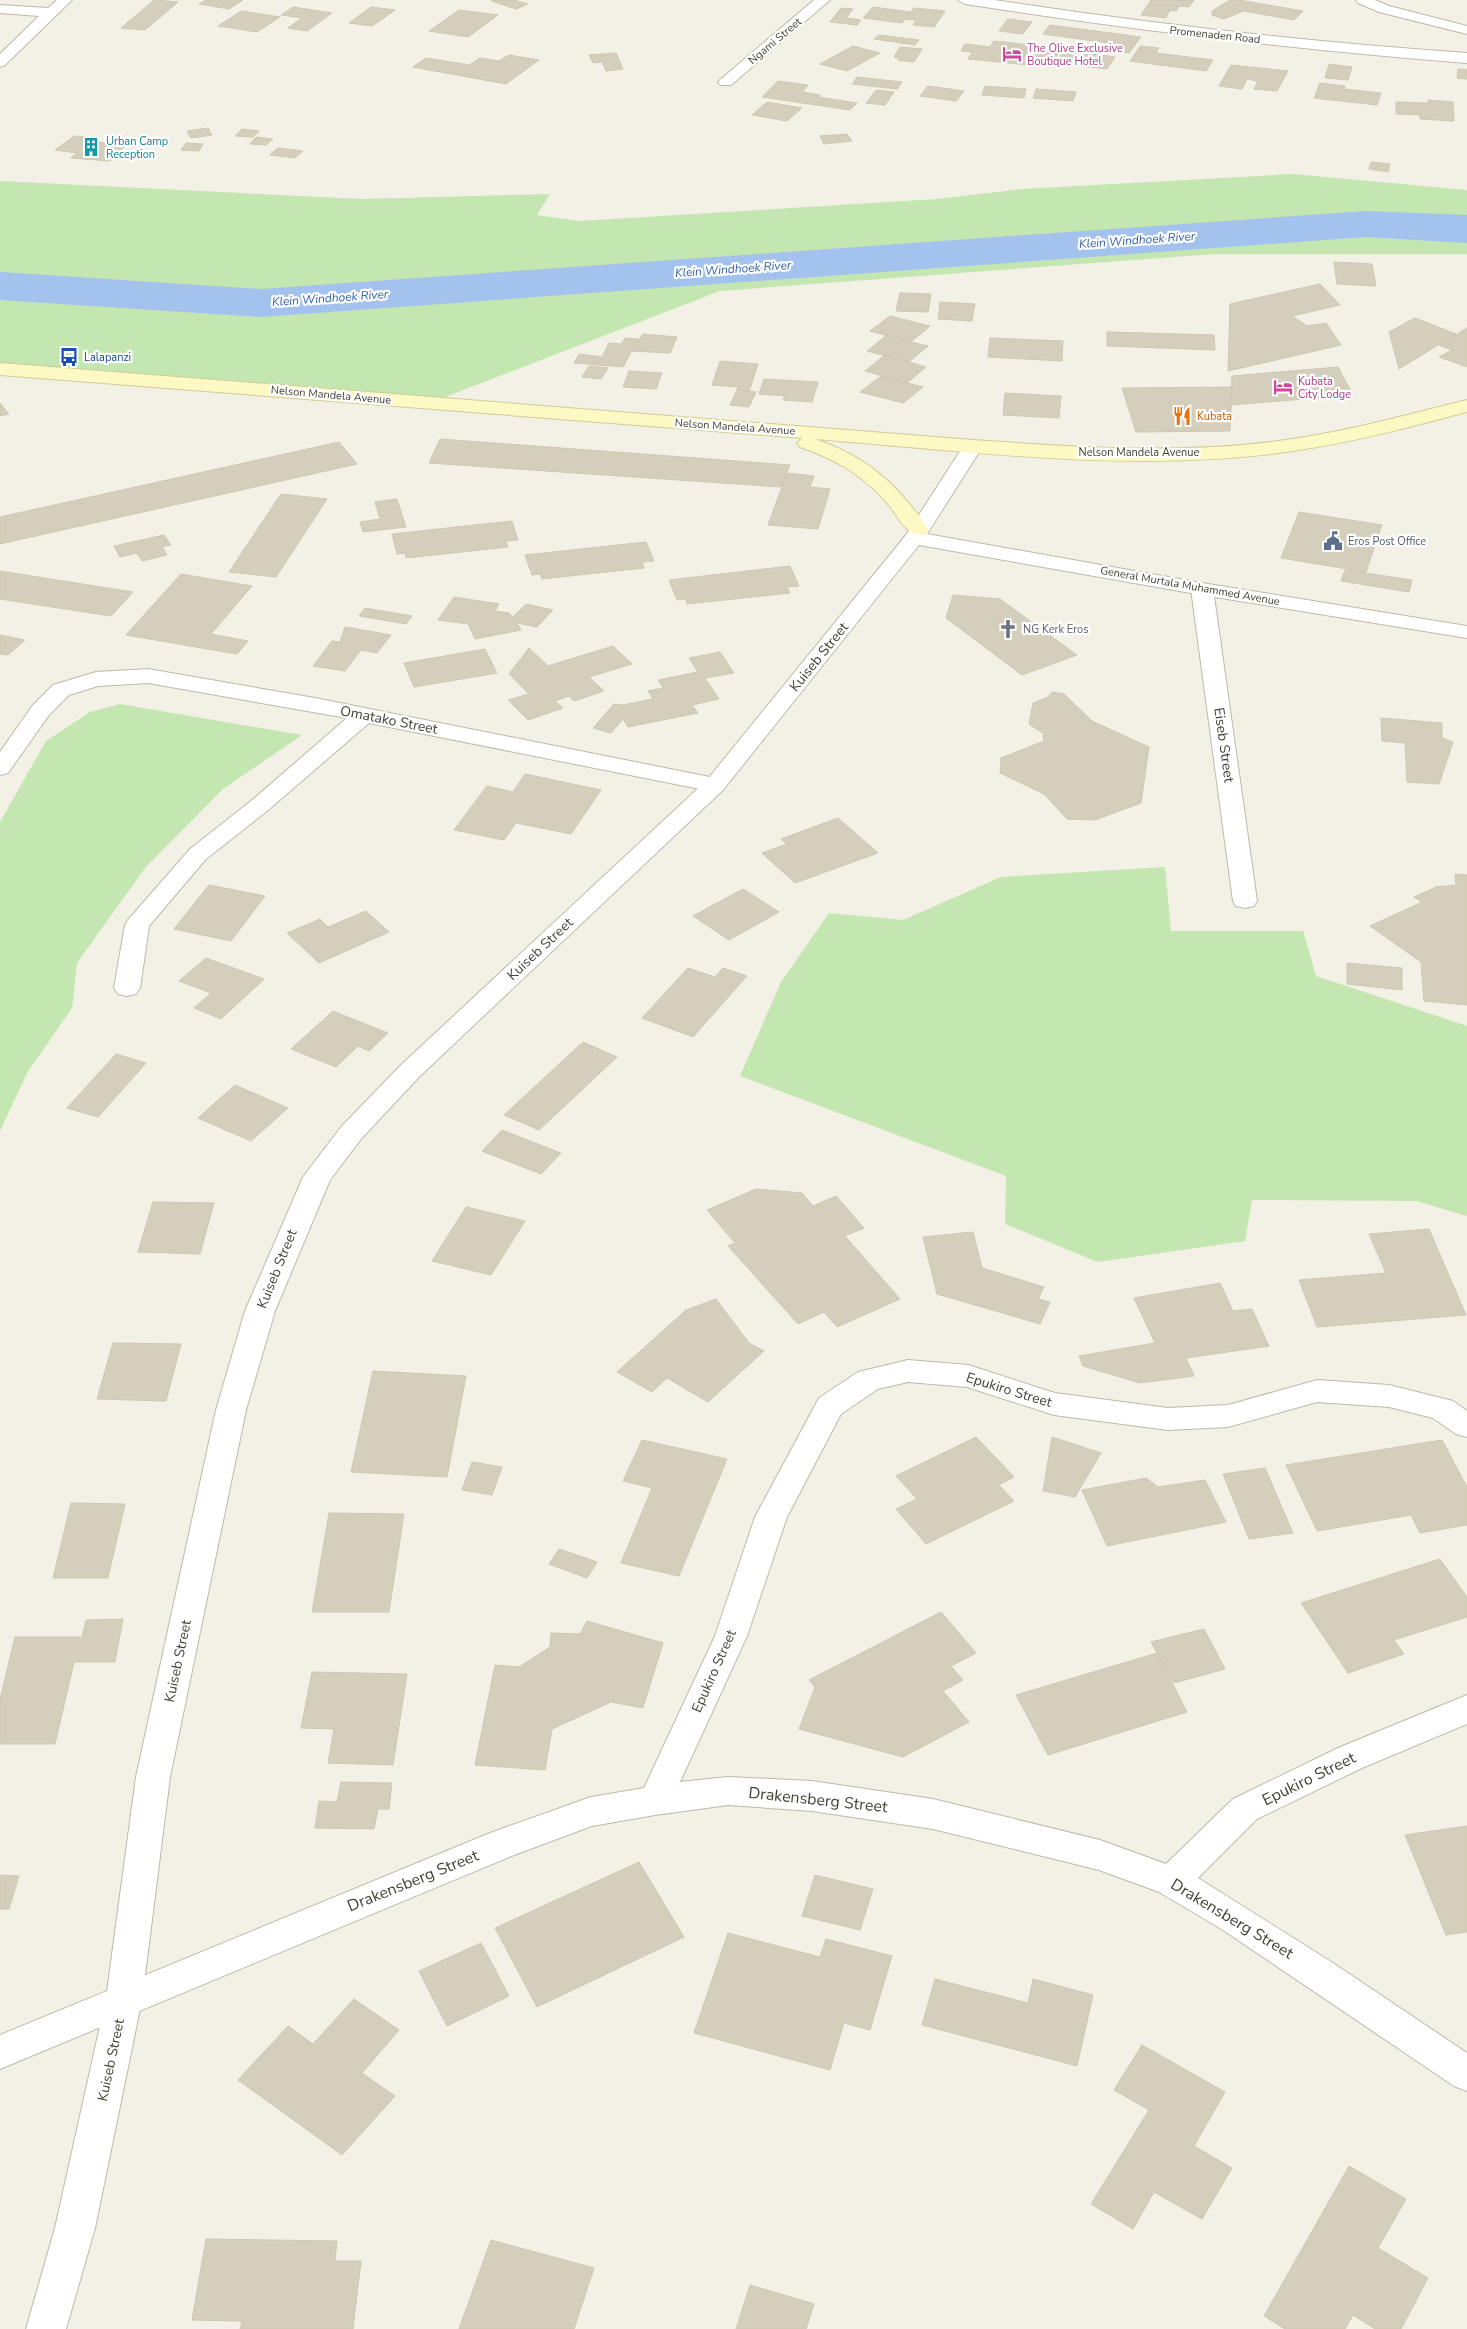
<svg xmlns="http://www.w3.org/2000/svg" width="1467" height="2329" viewBox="0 0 1467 2329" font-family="'Nunito Sans',sans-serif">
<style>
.green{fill:#c4e6b0}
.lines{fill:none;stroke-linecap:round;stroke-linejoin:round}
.river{fill:#a3c2ee;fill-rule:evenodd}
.building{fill:#d4cfbc;stroke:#cec8af}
.minor-casing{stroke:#bebaa9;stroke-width:2}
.tertiary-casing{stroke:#bebaa9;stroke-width:2}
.secondary-casing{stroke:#d1cc97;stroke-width:2}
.minor{fill:#fff;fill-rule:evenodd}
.tertiary{fill:#fff;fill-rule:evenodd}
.secondary{fill:#fdf9c5;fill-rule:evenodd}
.labels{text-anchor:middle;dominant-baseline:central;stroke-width:4.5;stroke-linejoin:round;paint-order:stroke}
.far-street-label{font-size:11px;fill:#454235;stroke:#fff}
.far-hotel-label{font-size:11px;fill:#b23c85;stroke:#fff;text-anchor:start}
.far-culture-label{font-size:11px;fill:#0d838f;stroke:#fff;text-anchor:start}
.far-transit-label{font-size:11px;fill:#164399;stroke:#fff;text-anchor:start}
.far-food-label{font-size:11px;fill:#c56008;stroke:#fff;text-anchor:start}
.far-service-label{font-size:11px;fill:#4e5e75;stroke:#fff;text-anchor:start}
.far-worship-label{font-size:11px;fill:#5b616d;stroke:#fff;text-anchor:start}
.far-water-label{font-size:12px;font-style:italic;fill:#3263ae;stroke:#fff}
.street-label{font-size:14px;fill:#454235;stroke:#fff}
.near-street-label{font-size:16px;fill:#454235;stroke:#fff}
</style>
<rect width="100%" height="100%" fill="#f3f1e6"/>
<!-- green -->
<g class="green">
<path d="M1293 174 1467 190V254H1215L720 291 432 402 0 369V181L362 199 550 194 537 215 579 221 937 199 1023 189Z"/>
<path d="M120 704 302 735 223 789 145 868 77 963 72 1008 27 1073 0 1131V822L46 741 90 712Z"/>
<path d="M1165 867 1171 931H1303L1316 976 1467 1026V1216L1416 1201 1252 1200 1245 1241 1098 1262 1005 1224 1006 1176 740 1076 781 982 829 913 903 920 1001 877Z"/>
</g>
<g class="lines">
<!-- river -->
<path class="river" d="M1366 211 1467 215V243L1366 237 261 317 0 300V272L261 289Z"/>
</g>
<!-- building -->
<g class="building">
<path d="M154 0 178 2 145 30 121 28Z"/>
<path d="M206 0H243L229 9 199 4Z"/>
<path d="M495 0H514L528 4 516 9 491 1Z"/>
<path d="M1151 0H1194L1189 7 1179 6 1176 11 1170 10 1166 18 1141 15Z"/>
<path d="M1230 0H1239L1303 11 1294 20 1244 11 1223 19 1212 15V11Z"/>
<path d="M293 7 332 13 307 31 288 28 302 18 281 15Z"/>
<path d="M371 7 395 10 372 26 349 23Z"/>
<path d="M873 7 911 12 902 23 863 18Z"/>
<path d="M841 8 853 9 846 18 861 20 857 25 830 22Z"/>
<path d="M914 8 945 11 934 27 913 25 916 20 905 19Z"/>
<path d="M459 10 498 15 468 37 429 31Z"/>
<path d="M241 11 280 17 257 32 218 26Z"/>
<path d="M1008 19 1032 22 1023 34 999 31Z"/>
<path d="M1050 25 1141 37 1129 53 1104 49 1109 43 1043 34Z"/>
<path d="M879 35 919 40 915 45 874 39Z"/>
<path d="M994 41 1031 45 1030 48 1060 51 1050 67 968 59 972 52 961 51 965 44 990 47Z"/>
<path d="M853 46 880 53 847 71 820 64Z"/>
<path d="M1140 46 1159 48 1156 53 1213 60 1206 71 1130 61Z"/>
<path d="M900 47 922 49 914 62 898 60 899 58 894 57Z"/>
<path d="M1065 50 1115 57 1107 69 1073 65 1077 58 1060 56Z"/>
<path d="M616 53 623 69 606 71 602 62 593 63 589 55Z"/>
<path d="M509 55 539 60 506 84 413 67 426 58 469 65 480 58 499 61Z"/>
<path d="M1329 64 1352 67 1348 80 1325 78Z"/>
<path d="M1231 65 1288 71 1277 91 1254 89 1258 81 1247 79 1242 89 1219 86Z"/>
<path d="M1458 69 1467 70V79L1457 78Z"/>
<path d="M857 77 902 82 897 89 852 84Z"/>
<path d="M778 81 808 85 802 92 820 95 818 97 857 103 850 110 762 97Z"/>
<path d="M1320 83 1345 86 1344 89 1381 93 1377 105 1314 98Z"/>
<path d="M928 86 964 91 956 101 920 96Z"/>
<path d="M985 86 1026 89 1024 98 982 95Z"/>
<path d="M1036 89 1076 92 1073 101 1033 98Z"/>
<path d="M876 90 894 92 885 105 866 103Z"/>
<path d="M1428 100 1453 102 1454 121 1420 119V115L1396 114V102L1428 103Z"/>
<path d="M767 102 802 108 787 121 752 115Z"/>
<path d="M208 128 212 135 191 138 187 131Z"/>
<path d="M242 129 259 131 253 137 235 136Z"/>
<path d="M847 134 852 141 824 144 820 136Z"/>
<path d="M74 136 88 137 84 141 126 145 110 161 71 158 77 153 55 150Z"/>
<path d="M256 137 273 139 266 145 250 144Z"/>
<path d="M186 143 203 144 199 151 181 150Z"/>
<path d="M278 148 303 151 295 158 270 155Z"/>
<path d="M1371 162 1390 164 1388 172 1369 169Z"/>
<path d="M1334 262 1372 264 1376 286 1337 284Z"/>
<path d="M1320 284 1340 305 1292 316 1307 326 1326 323 1341 345 1228 371 1230 304Z"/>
<path d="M900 293 931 294 928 312 896 311Z"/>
<path d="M940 302 975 304 972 321 938 319Z"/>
<path d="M890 316 930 326 911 342 870 331Z"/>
<path d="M1415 318 1456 334 1399 369 1389 332Z"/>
<path d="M1467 328V367L1439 357 1452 350 1439 345Z"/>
<path d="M1107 332 1214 335 1215 350 1107 346Z"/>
<path d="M643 334 677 337 670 353 631 351Z"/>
<path d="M887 335 911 342 928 346 909 362 867 351Z"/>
<path d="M625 338 638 339 623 367 574 363 579 354 602 357 609 343 621 344Z"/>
<path d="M990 338 1063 341 1062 361 988 357Z"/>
<path d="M885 355 909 362 926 367 907 383 865 371Z"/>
<path d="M720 361 758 364 749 392 737 390 738 387 712 385Z"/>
<path d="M589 366 608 368 601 379 582 377Z"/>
<path d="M1338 367 1353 395 1231 405 1232 376Z"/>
<path d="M629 371 662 373 656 389 623 387Z"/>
<path d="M881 376 907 383 923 387 903 403 860 392Z"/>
<path d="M764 379 818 382 812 402 783 400 785 396 759 394Z"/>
<path d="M1232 387 1230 431 1136 432 1122 388Z"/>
<path d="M737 390 756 392 749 407 730 405Z"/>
<path d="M1005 393 1061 396 1059 418 1003 415Z"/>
<path d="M0 403 9 414 0 416Z"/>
<path d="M440 439 790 465 781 487 429 463Z"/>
<path d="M339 442 357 464 0 544V517Z"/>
<path d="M787 473 814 476 810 487 830 489 818 529 768 525Z"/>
<path d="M281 494 327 499 276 577 229 572Z"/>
<path d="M397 499 406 527 363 532 360 522 380 519 375 502Z"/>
<path d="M1299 512 1382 525 1366 572 1281 558Z"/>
<path d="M512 521 518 540 506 541 508 547 406 558 405 553 397 554 392 534Z"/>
<path d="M164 535 171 545 162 547 167 555 142 561 137 553 120 557 114 546Z"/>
<path d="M646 542 654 561 642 562 644 568 542 579 540 574 532 575 525 555Z"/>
<path d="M790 566 799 586 787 587 790 593 687 604 686 599 677 600 669 580Z"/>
<path d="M1345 570 1412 580 1409 592 1341 581Z"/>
<path d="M0 571 133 592 111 616 0 599Z"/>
<path d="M181 574 252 586 211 634 248 641 237 654 126 635Z"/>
<path d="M953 595 1000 599 1077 655 1022 675 946 618Z"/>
<path d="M454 597 499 604 495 611 509 613 513 617 526 604 553 610 537 627 517 623 521 630 475 639 468 624 438 620Z"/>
<path d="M365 608 412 616 406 624 359 616Z"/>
<path d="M345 627 391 635 377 653 361 650 345 671 313 666 332 641 340 642Z"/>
<path d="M0 635 25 640 8 655 0 654Z"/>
<path d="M613 646 632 664 589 677 604 691 574 701 569 696 555 701 563 708 528 720 508 700 529 694 509 674 529 648 548 666Z"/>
<path d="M485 649 497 673 414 687 404 663Z"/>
<path d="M720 652 734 673 705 678 719 699 692 705 698 713 628 727 623 719 611 733 593 728 614 704 623 705 653 699 648 691 663 688 658 680 698 672 689 658Z"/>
<path d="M1052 692 1064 694 1092 721 1149 747 1141 803 1095 820 1067 819 1044 794 1000 773 1001 758 1044 741 1043 733 1029 724 1033 703 1048 697Z"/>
<path d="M1381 718 1442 723V738L1453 742 1439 784 1407 782 1405 743 1382 741Z"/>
<path d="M525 774 601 790 571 834 516 823 504 840 454 830 487 786 513 792Z"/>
<path d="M838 818 878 853 795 883 762 853 787 844 781 839Z"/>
<path d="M1455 874 1467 875V1005L1424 1001 1421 962 1370 926 1422 902 1414 897 1436 887 1456 885Z"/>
<path d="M209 885 265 896 231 941 174 929Z"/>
<path d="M743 889 779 912 729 940 693 916Z"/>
<path d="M366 911 389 932 319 963 287 933 320 919 328 927Z"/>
<path d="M206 958 264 979 221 1019 194 1008 211 993 179 981Z"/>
<path d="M1347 963 1402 968V990L1347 984Z"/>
<path d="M688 968 715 977 723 968 747 976 693 1037 642 1018Z"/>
<path d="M333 1011 388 1033 369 1051 358 1046 336 1067 291 1049Z"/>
<path d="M583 1042 617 1057 539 1130 504 1115Z"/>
<path d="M116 1054 146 1063 98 1117 67 1108Z"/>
<path d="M235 1085 288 1108 251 1141 198 1118Z"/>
<path d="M502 1130 561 1153 541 1174 482 1151Z"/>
<path d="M756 1189 802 1193 813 1206 836 1196 864 1228 845 1236 900 1299 837 1327 824 1312 798 1324 728 1246 735 1243 707 1210Z"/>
<path d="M153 1202 214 1203 200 1254 138 1252Z"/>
<path d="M466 1207 525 1221 491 1275 432 1261Z"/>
<path d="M1429 1229 1466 1315 1317 1327 1299 1280 1386 1273 1369 1234Z"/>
<path d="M973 1232 982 1268 1044 1287 1038 1299 1050 1302 1040 1324 937 1294 923 1237Z"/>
<path d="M1220 1283 1233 1311 1252 1309 1269 1346 1186 1358 1194 1376 1140 1383 1083 1366 1079 1356 1155 1343 1134 1298Z"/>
<path d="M716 1299 749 1343 764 1351 708 1402 667 1378 652 1392 617 1372 686 1310Z"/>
<path d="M113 1343 181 1344 166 1401 97 1399Z"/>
<path d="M373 1371 466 1376 447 1477 351 1472Z"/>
<path d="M976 1437 1014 1477 999 1485 1014 1501 926 1544 896 1509 917 1499 896 1476Z"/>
<path d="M1052 1437 1101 1453 1075 1497 1043 1491Z"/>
<path d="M642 1440 727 1459 679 1576 621 1563 652 1488 623 1481Z"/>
<path d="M1442 1440 1467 1487V1525L1420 1533 1411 1515 1317 1531 1286 1465Z"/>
<path d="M472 1462 502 1467 492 1495 462 1490Z"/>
<path d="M1265 1468 1293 1533 1249 1539 1223 1474Z"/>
<path d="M1146 1478 1158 1487 1205 1480 1226 1522 1107 1546 1082 1490Z"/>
<path d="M71 1503 125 1504 108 1578H53Z"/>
<path d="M329 1513 404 1514 389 1612H312Z"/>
<path d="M559 1549 597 1562 587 1578 549 1564Z"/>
<path d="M1440 1559 1467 1597V1617L1394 1640 1404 1654 1348 1673 1301 1603Z"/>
<path d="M941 1612 976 1653 951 1666 963 1680 943 1691 969 1722 903 1757 799 1729 815 1687 809 1680Z"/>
<path d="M123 1619 115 1662H74L55 1744H0V1699L15 1637H82L86 1620Z"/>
<path d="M587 1621 663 1643 643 1708 611 1702 552 1729 545 1770 475 1765 495 1665 519 1667 550 1647 551 1633 580 1634Z"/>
<path d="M1204 1629 1225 1669 1174 1683 1151 1642Z"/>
<path d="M1157 1653 1187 1712 1048 1755 1016 1695Z"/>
<path d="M312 1672 407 1674 393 1765 328 1763 334 1729 301 1728Z"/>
<path d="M341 1782 392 1783 389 1809H378L374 1829 315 1828 319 1801 337 1802Z"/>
<path d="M1467 1826V1932L1446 1935 1405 1835Z"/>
<path d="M639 1862 684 1937 537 2007 495 1928Z"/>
<path d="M0 1875 19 1876 9 1909H0Z"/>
<path d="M815 1875 873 1889 860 1930 802 1916Z"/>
<path d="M728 1933 820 1957 826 1939 892 1956 870 2030 844 2023 830 2070 694 2033Z"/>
<path d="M481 1943 509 1996 447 2026 419 1971Z"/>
<path d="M935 1979 1028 2003 1033 1979 1093 1995 1077 2066 922 2025Z"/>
<path d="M354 1999 399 2030 362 2073 395 2096 342 2155 238 2080 288 2026 313 2044Z"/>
<path d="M1142 2045 1225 2092 1194 2146 1232 2168 1202 2219 1154 2192 1133 2229 1091 2204 1149 2110 1114 2090Z"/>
<path d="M1349 2166 1406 2199 1378 2248 1428 2278 1401 2329H1375L1353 2315 1345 2329H1285L1264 2316Z"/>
<path d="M206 2239 337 2241 335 2261H361L353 2329H240L242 2321 192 2320Z"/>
<path d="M491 2240 594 2268 574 2329H459Z"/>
<path d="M750 2285 814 2304 806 2329H736Z"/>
</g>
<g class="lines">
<!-- minor casing -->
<g class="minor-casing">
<g id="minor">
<path d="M57 0H72L5 65 0 67V54L39 16 0 13V5L48 8Z"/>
<path d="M814 0H830L731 85H721L718 82 721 79Z"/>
<path d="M958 0H994C1151 24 1308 42 1467 53V63C1299 50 1132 30 965 4Z"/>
<path d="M1356 0H1375L1389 6 1467 26V34L1379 12 1358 3Z"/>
<path d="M1202 583 1209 585 1213 589 1257 901 1254 906 1245 908 1236 906 1233 901 1191 589 1195 585Z"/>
<path d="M148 669 315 698 715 778 723 780 727 785 723 790 715 792 369 723 267 811 206 859 149 926 140 988 136 994 127 996 118 994 114 988 125 925 128 920 190 849 251 801 347 718 148 683 98 686 69 695 49 715 8 773 0 775V752L33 705 53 685 96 672Z"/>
<path d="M908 1360 968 1365 1055 1393 1168 1408 1228 1405 1317 1380 1389 1385 1453 1401 1467 1411V1437L1456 1434 1433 1418 1389 1407 1317 1402 1228 1427 1168 1430 1054 1415 967 1387 908 1382 878 1389 841 1414 787 1517 747 1636 680 1782 728 1777 812 1781 933 1799 1100 1840 1166 1864 1233 1799 1338 1748 1467 1695V1724L1362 1768 1257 1819 1198 1878 1333 1963 1467 2053V2091L1454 2086 1223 1930 1159 1892 1099 1870 933 1829 812 1811 728 1805 655 1815 592 1826 514 1855 0 2069V2035L490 1833 591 1797 644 1788 715 1636 755 1517 819 1398 858 1372Z"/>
</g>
</g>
<!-- tertiary casing -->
<g class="tertiary-casing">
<path id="tertiary" d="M973 440 980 442 983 446 927 534 1202 583 1467 626V638L1202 595 919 545 723 790 419 1077 361 1139 330 1180 275 1311 246 1410 170 1777 142 1999 95 2228 66 2329H26L55 2228 106 1999 136 1777 216 1410 245 1311 303 1177 341 1127 401 1065 707 780 906 535 966 442Z"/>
</g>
<!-- secondary casing -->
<g class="secondary-casing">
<path id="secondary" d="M0 363 973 440C1072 447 1172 454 1271 442 1338 434 1402 416 1467 400V412C1403 429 1338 446 1271 454 1121 472 966 451 815 439 868 457 898 485 929 530L926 534C907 539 898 516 887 503 863 475 835 459 800 447L797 443 802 438 0 375Z"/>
</g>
<!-- minor -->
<use href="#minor" class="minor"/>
<!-- tertiary -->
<use href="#tertiary" class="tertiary"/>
<!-- secondary -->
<use href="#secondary" class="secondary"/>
</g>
<!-- icons -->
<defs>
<g id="hotel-bare" transform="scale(1.5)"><path d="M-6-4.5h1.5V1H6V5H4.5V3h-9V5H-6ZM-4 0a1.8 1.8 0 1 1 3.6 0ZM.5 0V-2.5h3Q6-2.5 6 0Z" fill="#d1479c" stroke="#fff" stroke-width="2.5" paint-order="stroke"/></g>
<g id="building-bare" transform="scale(1.5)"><path d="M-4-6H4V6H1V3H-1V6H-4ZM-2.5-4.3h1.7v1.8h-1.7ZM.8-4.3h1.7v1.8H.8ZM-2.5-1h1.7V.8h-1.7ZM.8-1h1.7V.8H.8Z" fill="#0f9aa8" stroke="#fff" stroke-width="2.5" paint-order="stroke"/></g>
<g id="bus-bare" transform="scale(1.5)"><path d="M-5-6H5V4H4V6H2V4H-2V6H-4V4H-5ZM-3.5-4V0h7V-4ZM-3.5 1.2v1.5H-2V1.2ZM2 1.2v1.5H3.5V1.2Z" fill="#1a4fb4" stroke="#fff" stroke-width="2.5" paint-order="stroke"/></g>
<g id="restaurant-bare" transform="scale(1.5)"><path d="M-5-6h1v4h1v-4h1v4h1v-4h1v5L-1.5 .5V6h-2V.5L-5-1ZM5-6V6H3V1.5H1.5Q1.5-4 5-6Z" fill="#e8710a" stroke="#fff" stroke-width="2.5" paint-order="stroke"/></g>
<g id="civic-bare" transform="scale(1.5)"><path d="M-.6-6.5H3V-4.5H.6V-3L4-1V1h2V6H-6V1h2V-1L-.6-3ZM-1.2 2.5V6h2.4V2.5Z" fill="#5c6f8a" stroke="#fff" stroke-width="2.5" paint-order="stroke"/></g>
<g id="church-bare" transform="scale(1.5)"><path d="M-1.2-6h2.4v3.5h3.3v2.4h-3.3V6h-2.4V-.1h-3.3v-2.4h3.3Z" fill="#6b7280" stroke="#fff" stroke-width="2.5" paint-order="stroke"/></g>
</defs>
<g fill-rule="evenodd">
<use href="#hotel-bare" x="1012" y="54"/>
<use href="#building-bare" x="91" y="147"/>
<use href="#bus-bare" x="69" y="357"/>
<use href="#hotel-bare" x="1283" y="387"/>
<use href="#restaurant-bare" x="1182" y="416"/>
<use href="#civic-bare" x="1333" y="541"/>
<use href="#church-bare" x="1008" y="629"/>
</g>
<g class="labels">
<!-- far-street labels -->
<g class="far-street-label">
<text transform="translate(1215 35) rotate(6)">Promenaden Road</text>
<text transform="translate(775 41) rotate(-40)">Ngami Street</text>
<text transform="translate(331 395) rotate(5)">Nelson Mandela Avenue</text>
<text transform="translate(735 427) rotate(4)">Nelson Mandela Avenue</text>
<text x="1139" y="452">Nelson Mandela Avenue</text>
<text transform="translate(1190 586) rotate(10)">General Murtala Muhammed Avenue</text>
</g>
<!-- far-hotel labels -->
<g class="far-hotel-label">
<text x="1027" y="48">The Olive Exclusive<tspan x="1027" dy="13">Boutique Hotel</tspan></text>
<text x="1298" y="381">Kubata<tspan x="1298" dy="13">City Lodge</tspan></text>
</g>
<!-- far-culture labels -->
<g class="far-culture-label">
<text x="106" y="141">Urban Camp<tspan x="106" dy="13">Reception</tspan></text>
</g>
<!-- far-transit labels -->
<g class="far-transit-label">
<text x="84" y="357">Lalapanzi</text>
</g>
<!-- far-food labels -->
<g class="far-food-label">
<text x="1197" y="416">Kubata</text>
</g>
<!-- far-service labels -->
<g class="far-service-label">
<text x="1348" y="541">Eros Post Office</text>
</g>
<!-- far-worship labels -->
<g class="far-worship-label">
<text x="1023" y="629">NG Kerk Eros</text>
</g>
<!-- far-water labels -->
<g class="far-water-label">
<text transform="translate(1137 240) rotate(-4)">Klein Windhoek River</text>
<text transform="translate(733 269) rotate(-4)">Klein Windhoek River</text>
<text transform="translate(330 298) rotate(-4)">Klein Windhoek River</text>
</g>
<!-- street labels -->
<g class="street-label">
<text transform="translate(819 657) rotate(-51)">Kuiseb Street</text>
<text transform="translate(389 720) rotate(11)">Omatako Street</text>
<text transform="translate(1224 745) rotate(82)">Eiseb Street</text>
<text transform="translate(540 949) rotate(-43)">Kuiseb Street</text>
<text transform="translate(277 1269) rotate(-68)">Kuiseb Street</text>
<text transform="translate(1009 1390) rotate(17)">Epukiro Street</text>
<text transform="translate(178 1661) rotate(-78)">Kuiseb Street</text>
<text transform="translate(714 1671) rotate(-66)">Epukiro Street</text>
<text transform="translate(111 2060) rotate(-78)">Kuiseb Street</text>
</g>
<!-- near-street labels -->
<g class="near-street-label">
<text transform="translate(1309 1779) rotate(-26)">Epukiro Street</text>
<text transform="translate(818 1800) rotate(6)">Drakensberg Street</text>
<text transform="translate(413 1881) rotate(-22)">Drakensberg Street</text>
<text transform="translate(1232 1919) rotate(31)">Drakensberg Street</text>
</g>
</g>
</svg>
